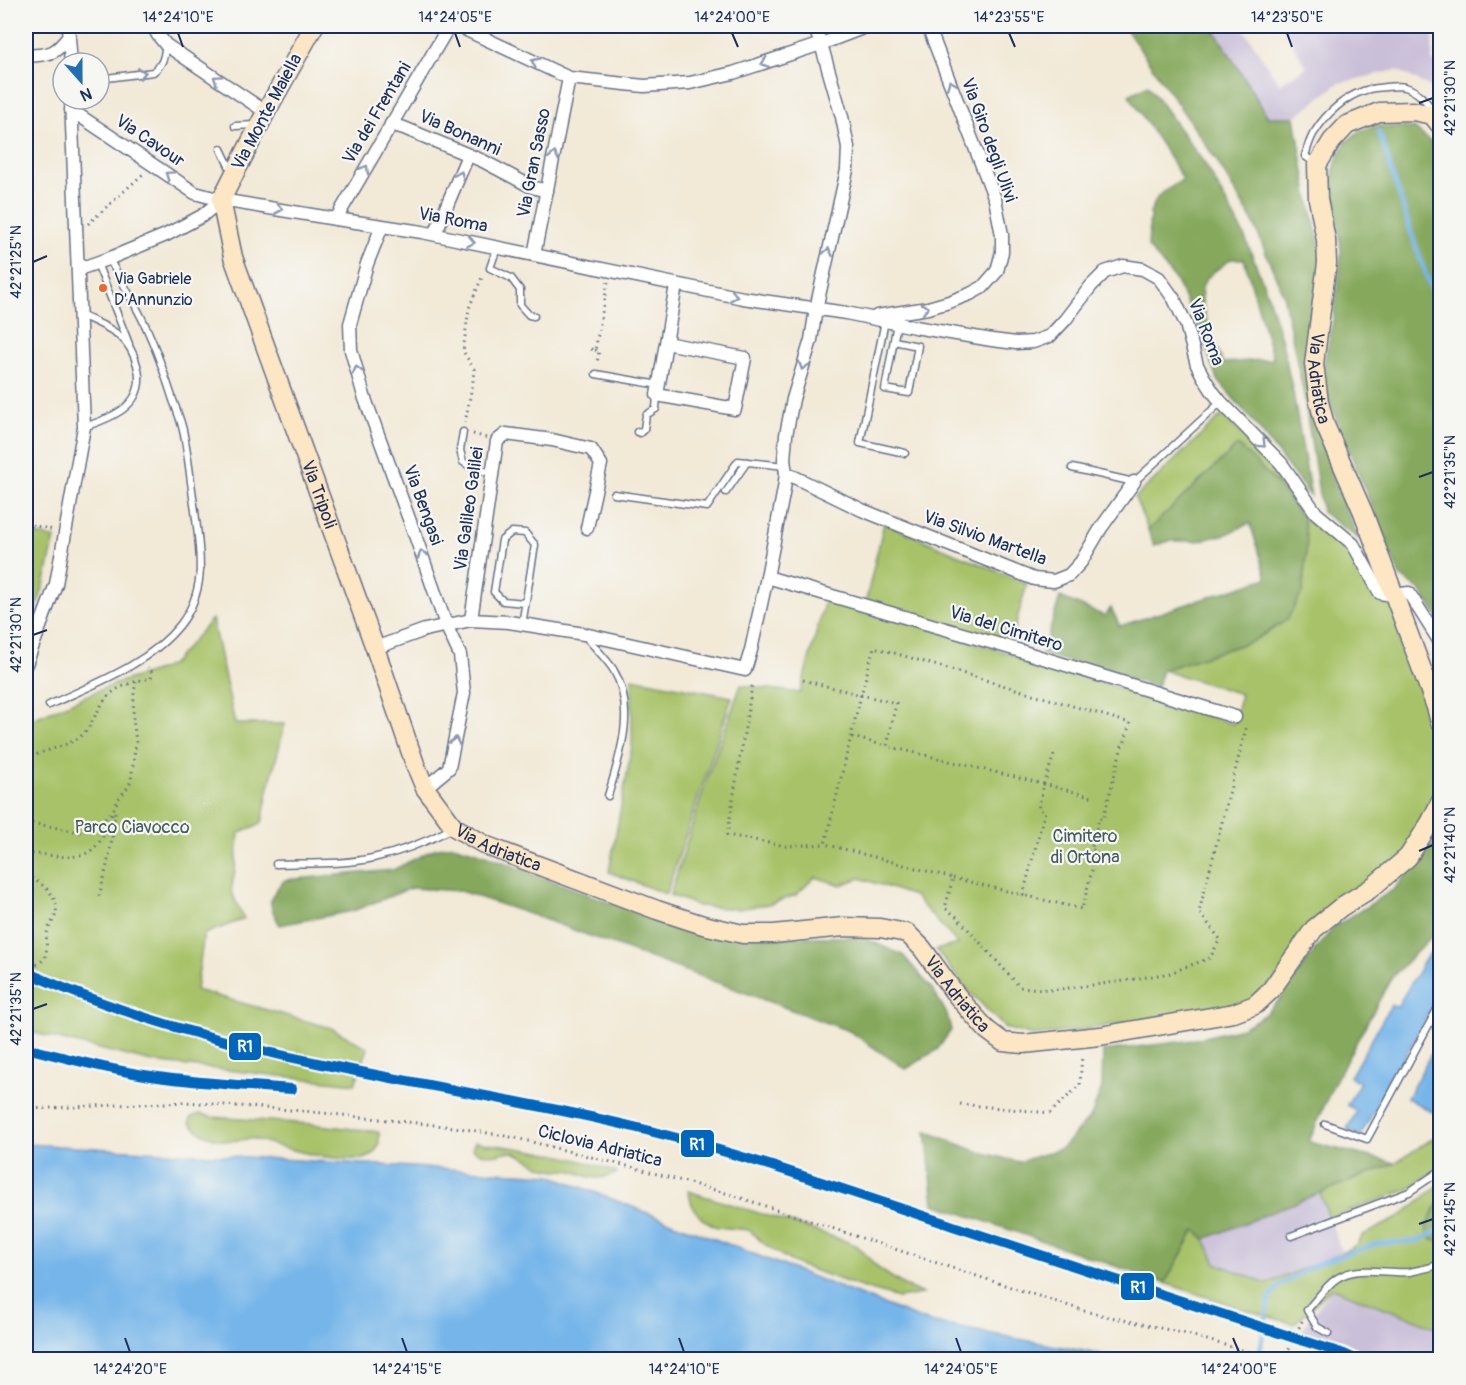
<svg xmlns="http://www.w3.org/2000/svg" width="1466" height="1385" viewBox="0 0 1466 1385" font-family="Pangolin,sans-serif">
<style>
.industrial{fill:#c9bfd8}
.green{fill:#a7c268;stroke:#617863;stroke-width:1.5}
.forest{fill:#85a85c;stroke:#506c5d;stroke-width:1.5;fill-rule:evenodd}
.water{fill:#75b5e9;stroke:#4872a4;stroke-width:1.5}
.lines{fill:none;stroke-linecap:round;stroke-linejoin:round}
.stream{stroke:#75b5e9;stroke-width:4.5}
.lane-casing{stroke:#667088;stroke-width:9}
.street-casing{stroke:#667088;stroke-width:15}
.secondary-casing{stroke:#667088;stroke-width:21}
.path{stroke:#667088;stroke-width:3;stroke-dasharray:1.5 4.5;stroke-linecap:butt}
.lane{stroke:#fff;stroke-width:6}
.street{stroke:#fff;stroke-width:12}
.secondary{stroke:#fce6c4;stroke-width:18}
.rail-1-casing{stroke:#f6f6f2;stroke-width:15}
.rail-1{stroke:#0065bd;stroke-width:10}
.oneway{stroke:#8d97ae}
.ticks{fill:none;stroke:#1b2f5e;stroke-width:2}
.bus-dot{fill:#f26522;stroke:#f6f6f2;stroke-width:2}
.labels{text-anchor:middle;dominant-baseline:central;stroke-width:4.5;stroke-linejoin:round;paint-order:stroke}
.bus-label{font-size:16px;fill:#1b2f5e;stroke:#f6f6f2;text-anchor:start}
.street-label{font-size:18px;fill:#1b2f5e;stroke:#f6f6f2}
.park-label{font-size:18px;fill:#455b61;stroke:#f6f6f2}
.line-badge{stroke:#f6f6f2;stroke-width:2}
.badge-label{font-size:16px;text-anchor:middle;font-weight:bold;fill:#fff}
.neatline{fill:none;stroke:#1b2f5e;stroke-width:2}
.ticks-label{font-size:15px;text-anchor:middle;fill:#1b2f5e}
</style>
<rect width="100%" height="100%" fill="#f6f6f2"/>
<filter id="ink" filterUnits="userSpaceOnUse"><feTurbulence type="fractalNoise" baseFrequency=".0167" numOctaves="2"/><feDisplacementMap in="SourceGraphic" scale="12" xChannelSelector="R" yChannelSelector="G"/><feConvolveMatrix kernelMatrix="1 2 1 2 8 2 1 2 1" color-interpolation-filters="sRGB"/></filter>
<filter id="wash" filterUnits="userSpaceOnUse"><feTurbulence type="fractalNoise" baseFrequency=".008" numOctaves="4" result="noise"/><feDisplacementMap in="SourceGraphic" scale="24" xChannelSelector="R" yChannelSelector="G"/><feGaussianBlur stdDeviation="1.35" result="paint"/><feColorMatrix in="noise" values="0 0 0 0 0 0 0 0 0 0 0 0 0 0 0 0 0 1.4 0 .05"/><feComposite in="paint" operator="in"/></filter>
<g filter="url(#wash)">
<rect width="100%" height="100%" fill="#f2e9d6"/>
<!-- industrial -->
<g class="industrial">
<path d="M1212 26H1242L1279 84 1307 67 1281 26H1433L1432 62H1440V92L1397 70 1339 83 1295 117H1268Z"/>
<path d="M1320 1193 1342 1253 1266 1284 1216 1263 1205 1239Z"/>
<path d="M1332 1288 1440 1329V1359H1371L1301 1331Z"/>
</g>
<!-- green -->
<g class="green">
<path d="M1222 415 1270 461 1308 511 1352 549 1383 604H1392L1434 709 1440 736V794L1427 821 1406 853 1370 884 1253 1001 1082 1030 1033 1036 1005 1028 965 987 936 950 958 944 914 896 860 878 841 885 815 877 796 895 770 904 738 909 699 906 670 895 709 773 741 685 800 693 825 600 910 622 1233 724 1241 694 1162 670 1253 641 1287 620 1238 446 1148 530 1135 498Z"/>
<path d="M884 523 1027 584 1010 645 866 600Z"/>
<path d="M26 533 55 538 44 585 35 612 26 610Z"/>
<path d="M212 619 235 724H285L268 791 262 823 239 833 235 871 231 891 244 919 204 934 196 990 331 1028 368 1048 355 1084 152 1062 26 1031V718H35L95 692 123 681 162 669 173 663Z"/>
<path d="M632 678 732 697 666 894 609 872 632 746Z"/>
<path d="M200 1114 212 1117 310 1124 379 1132C380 1142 378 1154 366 1158 361 1160 354 1159 348 1159 316 1158 285 1148 254 1139 249 1138 246 1140 240 1140 224 1143 201 1137 190 1123L191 1117Z"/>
<path d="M1440 1134V1167L1407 1190 1329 1218 1320 1193 1395 1163Z"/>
<path d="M475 1142C523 1149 573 1154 617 1173 608 1177 600 1179 590 1177 582 1175 576 1171 568 1170 560 1170 552 1170 545 1168 533 1164 524 1154 511 1152 507 1151 502 1153 498 1154 488 1156 479 1154 472 1148Z"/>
<path d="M1440 1184V1203L1429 1219 1426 1227 1438 1242H1440V1329L1332 1288 1294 1324 1250 1311 1165 1283 1195 1230 1205 1239 1216 1263 1266 1284 1342 1253 1356 1245 1363 1235 1398 1218Z"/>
<path d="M688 1191 810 1229 856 1245 879 1269 905 1286 923 1294 898 1298 861 1287 801 1266 787 1259 763 1243 749 1230 717 1227 702 1219 693 1208Z"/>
</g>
<!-- forest -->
<g class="forest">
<path d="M1124 26H1212L1268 117H1295L1308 195 1321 250 1318 412 1335 482 1359 539 1322 512 1303 390 1283 294 1253 222 1217 161Z"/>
<path d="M1148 85 1207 167 1245 237 1267 293 1281 338 1293 392 1311 497 1256 425 1217 379 1199 327 1174 278 1148 247 1150 213 1158 196 1183 179 1129 95ZM1231 259H1244L1273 359 1223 363C1216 345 1196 302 1203 285 1207 274 1223 266 1231 259Z"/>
<path d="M1378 126 1414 128 1439 149 1440 153V621L1420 590 1400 576 1329 401 1323 368 1332 326 1339 279 1341 253 1339 228 1332 200 1331 181 1337 159 1346 142 1361 130Z"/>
<path d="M1238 445 1277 483 1303 518 1307 541 1303 591 1287 620 1253 641 1162 670 1157 687 1042 654 1060 597 1105 616 1111 608 1120 626 1267 578 1250 523 1227 534 1197 541H1169L1154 546 1148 530Z"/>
<path d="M1440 836V928L1392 977 1333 1085 1309 1142 1395 1163 1205 1239 1195 1230 1165 1283 934 1204 926 1131 976 1151 1019 1162 1062 1148 1091 1116 1102 1087 1103 1051 1187 1041 1242 1028 1263 1016 1280 999 1315 950 1334 927 1393 890Z"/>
<path d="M453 845 480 853 672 926 713 936 862 937 903 955 933 990 947 1014 951 1030 937 1050 906 1069 849 1031 538 917 460 891 411 888 353 911 280 925C267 904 267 897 285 880L393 870 434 849Z"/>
<path d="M1440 1203V1242C1416 1238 1429 1215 1440 1203Z"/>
</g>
<!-- water -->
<g class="water">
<path d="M1429 953 1440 960V994L1360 1136 1347 1129 1357 1111 1347 1105 1360 1082 1350 1077 1391 1005 1397 1007Z"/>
<path d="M1431 1054 1440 1060V1096L1432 1112 1407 1098Z"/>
<path d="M26 1144 550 1175 929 1322 1126 1359H26Z"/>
</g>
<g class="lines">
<!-- stream -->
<g class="stream">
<path d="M1379 132 1412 235 1440 314"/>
<path d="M1254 1360 1260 1352 1269 1299 1280 1285 1317 1264 1376 1244 1418 1241 1440 1230"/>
</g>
</g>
</g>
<g filter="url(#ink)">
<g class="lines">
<!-- lane casing -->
<g class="lane-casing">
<g id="lane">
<path d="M99 79 153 72C163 65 164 57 166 45"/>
<path d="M235 126 255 125"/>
<path d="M221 149 231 170"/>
<path d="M1315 163 1305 156C1308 147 1310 137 1316 130 1326 114 1345 97 1363 91 1370 88 1378 88 1386 87 1392 87 1399 85 1405 87 1416 90 1427 101 1433 111"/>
<path d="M497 248 490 268 511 278 520 290V305L529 315 534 316"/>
<path d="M97 263 129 344"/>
<path d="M80 315C94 321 109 327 121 337 129 344 134 354 137 365 148 403 115 417 84 427"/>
<path d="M885 321 860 443 905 453"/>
<path d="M894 341 918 346 909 393 885 389 897 323"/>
<path d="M596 374 659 385"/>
<path d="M463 432 460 450 463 462 473 468 492 473"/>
<path d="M637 432 640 433 644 429 646 415 656 409 657 395"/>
<path d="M1072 468 1134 482 1221 402"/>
<path d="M726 492 747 462"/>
<path d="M614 494 707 507 738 461 785 466"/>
<path d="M522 625 535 545 525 533 512 532 502 540 494 592 503 601 525 603"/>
<path d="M586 637C594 646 607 660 613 669 637 709 620 755 608 796"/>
<path d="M49 705C94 684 148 665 180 625 208 589 200 553 195 511 191 486 189 460 184 435 182 423 177 411 173 400 163 369 152 336 136 307 128 291 118 275 109 259"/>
<path d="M276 864C308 863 342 865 373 858 401 852 426 842 451 829"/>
<path d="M1325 1124 1367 1139 1440 1004"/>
<path d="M1291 1236 1409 1192 1440 1171"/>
<path d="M1328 1333 1317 1327 1307 1310C1316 1300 1325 1287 1336 1279 1357 1264 1385 1274 1409 1272 1419 1270 1431 1268 1440 1264"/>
</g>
</g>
<!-- street casing -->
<g class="street-casing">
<g id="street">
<path d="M68 26 71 63"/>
<path d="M153 26 158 35 166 45 266 112"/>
<path d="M458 26 569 78 644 86 690 83 733 73 821 44 868 26"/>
<path d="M26 56C49 54 54 56 69 36"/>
<path d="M71 110 195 193 221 200 336 219 422 232 743 298 846 313 915 327 992 340 1016 343 1033 342 1050 336 1065 320 1091 286 1105 272 1123 266 1143 269 1159 278 1174 299 1186 324 1197 365 1204 378 1213 392 1221 402 1281 463 1316 513 1353 544 1380 593 1393 595 1409 593 1440 642"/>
<path d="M391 124 404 128 483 161 532 187 547 191"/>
<path d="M336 219 449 26"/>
<path d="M382 226 367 264 350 324 351 350 364 396 416 538 446 625 460 655 464 693 449 768 425 788"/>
<path d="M435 234 468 155"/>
<path d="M534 255 569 78"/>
<path d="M79 269 113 257 166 235 202 216 221 200"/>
<path d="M877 316 928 308 949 302 970 294 983 287 997 271 1002 252V235L995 199 928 26"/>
<path d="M666 343 745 358 735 409 657 395 676 285"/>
<path d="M786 473 862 510 1034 579 1054 581 1069 575 1081 562 1101 528 1134 482"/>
<path d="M767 577 1014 649 1235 717"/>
<path d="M471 620 497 441 506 434 552 440 591 449 601 464 587 528"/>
<path d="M375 648 425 630 471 620 509 622 584 634 745 670 751 650 767 577 784 489 786 473 784 460 786 435 793 399 811 340 816 309 847 170 848 147 842 117 821 44 814 26"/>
<path d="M26 664 56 584 84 427 71 99"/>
</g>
</g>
<!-- secondary casing -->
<g class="secondary-casing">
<g id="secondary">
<path id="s1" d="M314 26 266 112 221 200 233 257 375 648 415 764 425 788 454 827 487 846 657 910 703 925 743 934H773L844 927 880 928 907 933 922 948 954 992 971 1012 987 1030 1003 1042 1023 1044 1100 1036 1234 1013 1255 1005 1271 990 1314 929 1341 907 1370 889 1408 857 1430 823 1440 803"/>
<path id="s2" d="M1440 125 1432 115 1413 111 1379 112 1347 125 1332 141 1317 165 1318 199 1326 240 1327 263 1314 364 1319 402 1325 425 1363 512 1436 707 1440 722"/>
</g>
</g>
<!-- path -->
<g class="path">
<path d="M88 224 143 174"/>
<path d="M591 349 595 350 608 282"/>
<path d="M595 350 599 351 597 363"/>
<path d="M465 423 473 381 474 369 463 351 469 308 483 275"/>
<path d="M473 434 487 438"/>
<path d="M26 524 54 530"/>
<path d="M803 680 861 695 825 844 953 878 945 908 957 917 1020 987 1052 990 1118 982 1170 973 1210 958 1220 939 1199 912 1247 724"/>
<path d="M752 686 727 835 786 846 825 844"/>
<path d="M852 737 887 746"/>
<path d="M26 743 32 756"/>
<path d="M1054 755 1044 784 1093 797"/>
<path d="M26 760C43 749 67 748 82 735 88 730 91 723 95 716 99 709 103 702 108 696 118 686 138 680 151 678L152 672 148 667"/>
<path d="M26 822 79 832C93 830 103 821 112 811"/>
<path d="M26 854C42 852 59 859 76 856 105 853 107 820 118 800 122 793 129 788 131 780L136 741 133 718 134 692 136 682"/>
<path d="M26 876C40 881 59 895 56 913 55 919 50 924 48 930 44 939 50 954 42 961 38 965 31 968 26 970"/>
<path d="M953 878 1023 895 1045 811 1038 809 1044 784 887 746 896 703 861 695 874 647 1130 723 1124 744 1122 746 1103 819 1099 818 1091 849 1097 851 1082 909 1023 895"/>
<path d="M99 896C107 868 113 841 115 812"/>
<path d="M960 1104 1050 1113 1080 1085 1082 1054"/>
<path d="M26 1109 186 1102 304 1111 454 1127 516 1138 639 1169 729 1194 949 1267 1088 1312 1183 1333 1252 1353 1264 1360"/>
<path d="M1283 1360 1286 1356 1302 1321"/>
</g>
<!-- lane -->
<use href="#lane" class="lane"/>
<!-- street -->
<use href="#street" class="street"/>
<!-- secondary -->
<use href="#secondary" class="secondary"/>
<!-- rail-1 casing -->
<g class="rail-1-casing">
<g id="rail-1">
<path d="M26 972C120 1014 221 1043 322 1064 439 1089 558 1106 673 1137 769 1163 863 1196 956 1227 1085 1270 1215 1312 1344 1354L1357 1360"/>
<path d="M26 1048C67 1058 108 1070 151 1076 198 1083 245 1086 292 1089"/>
</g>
</g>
<!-- rail-1 -->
<use href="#rail-1" class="rail-1"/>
</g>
<!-- one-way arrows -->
<defs><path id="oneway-chevron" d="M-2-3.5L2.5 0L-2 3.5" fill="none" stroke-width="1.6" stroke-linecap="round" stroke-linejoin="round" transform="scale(1.5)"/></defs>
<g class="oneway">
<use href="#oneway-chevron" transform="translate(535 62) rotate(-155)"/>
<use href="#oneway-chevron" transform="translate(765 63) rotate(162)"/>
<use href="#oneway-chevron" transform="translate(142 73) rotate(-9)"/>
<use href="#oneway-chevron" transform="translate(217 79) rotate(-146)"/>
<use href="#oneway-chevron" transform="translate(951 84) rotate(-111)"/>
<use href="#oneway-chevron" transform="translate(554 156) rotate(-79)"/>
<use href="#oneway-chevron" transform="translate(365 169) rotate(-60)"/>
<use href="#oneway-chevron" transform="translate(169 175) rotate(-146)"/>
<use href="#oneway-chevron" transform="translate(460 175) rotate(-67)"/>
<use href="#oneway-chevron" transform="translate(279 209) rotate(10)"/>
<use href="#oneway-chevron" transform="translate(471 242) rotate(12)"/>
<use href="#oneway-chevron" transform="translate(828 252) rotate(-78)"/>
<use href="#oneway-chevron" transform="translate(734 296) rotate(11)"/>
<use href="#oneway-chevron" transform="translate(925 308) rotate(-12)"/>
<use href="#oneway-chevron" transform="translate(803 366) rotate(108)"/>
<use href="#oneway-chevron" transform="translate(357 370) rotate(-105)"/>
<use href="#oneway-chevron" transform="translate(1262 444) rotate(45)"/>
<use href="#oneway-chevron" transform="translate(422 554) rotate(-109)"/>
<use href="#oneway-chevron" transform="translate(455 741) rotate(-78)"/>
</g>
</g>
<!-- ticks -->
<path class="ticks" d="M178 33 183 47M455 33 460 47M732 33 738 47M1009 33 1015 47M1287 33 1292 47M1419 103 1433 98M33 262 47 256M1419 477 1433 472M33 635 47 630M1419 851 1433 845M33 1009 47 1004M1419 1224 1433 1219M125 1338 130 1352M402 1338 407 1352M679 1338 684 1352M956 1338 961 1352M1233 1338 1239 1352"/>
<!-- markers -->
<circle class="bus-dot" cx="103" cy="288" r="5"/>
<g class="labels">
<!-- bus labels -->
<g class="bus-label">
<text x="114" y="279">Via Gabriele<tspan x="114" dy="21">D'Annunzio</tspan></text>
</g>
<!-- street labels -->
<g class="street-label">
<text transform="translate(267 112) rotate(-62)">Via Monte Maiella</text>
<text transform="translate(377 113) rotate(-59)">Via dei Frentani</text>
<text transform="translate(460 133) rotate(24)">Via Bonanni</text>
<text transform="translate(989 140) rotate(70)">Via Giro degli Ulivi</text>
<text transform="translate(150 141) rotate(34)">Via Cavour</text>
<text transform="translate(534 163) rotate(-79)">Via Gran Sasso</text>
<text transform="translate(453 220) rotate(11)">Via Roma</text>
<text transform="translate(1206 332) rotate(69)">Via Roma</text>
<text stroke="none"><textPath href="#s2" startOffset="366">Via Adriatica</textPath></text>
<text stroke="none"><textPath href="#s1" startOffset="508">Via Tripoli</textPath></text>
<text transform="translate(423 505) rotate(70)">Via Bengasi</text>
<text transform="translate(469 509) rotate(-82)">Via Galileo Galilei</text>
<text transform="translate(985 538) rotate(20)">Via Silvio Martella</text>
<text transform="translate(1006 629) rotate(17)">Via del Cimitero</text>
<text stroke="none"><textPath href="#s1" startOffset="918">Via Adriatica</textPath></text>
<text stroke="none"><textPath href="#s1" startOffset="1422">Via Adriatica</textPath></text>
<text transform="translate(600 1146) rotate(14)">Ciclovia Adriatica</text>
</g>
<!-- park labels -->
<g class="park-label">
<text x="132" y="827">Parco Ciavocco</text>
<text x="1085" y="836">Cimitero<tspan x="1085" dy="21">di Ortona</tspan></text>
</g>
</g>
<g class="line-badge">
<rect x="228" y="1032" width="34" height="29" rx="6" fill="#0065bd"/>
<rect x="680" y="1129" width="35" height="29" rx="6" fill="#0065bd"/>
<rect x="1120" y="1272" width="35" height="29" rx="6" fill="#0065bd"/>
</g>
<g class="badge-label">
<text x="245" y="1052">R1</text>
<text x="697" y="1150">R1</text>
<text x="1138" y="1293">R1</text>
</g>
<!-- margin -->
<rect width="1466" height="1385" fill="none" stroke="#f6f6f2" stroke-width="66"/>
<!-- north arrow -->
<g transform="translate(81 81) rotate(159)"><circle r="28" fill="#f6f6f2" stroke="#9ea6b7" stroke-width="1.5"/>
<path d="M0-4.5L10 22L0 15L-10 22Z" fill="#1f6fb2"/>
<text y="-9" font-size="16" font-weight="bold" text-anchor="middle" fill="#1b2f5e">N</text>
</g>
<rect x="33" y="33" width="1400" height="1319" class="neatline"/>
<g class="ticks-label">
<text x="178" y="22">14°24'10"E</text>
<text x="455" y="22">14°24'05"E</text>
<text x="732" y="22">14°24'00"E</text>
<text x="1009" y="22">14°23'55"E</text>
<text x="1287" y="22">14°23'50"E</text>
<text transform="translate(1450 98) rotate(-90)" y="5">42°21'30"N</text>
<text transform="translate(16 262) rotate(-90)" y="5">42°21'25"N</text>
<text transform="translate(1450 472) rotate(-90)" y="5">42°21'35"N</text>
<text transform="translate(16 635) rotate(-90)" y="5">42°21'30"N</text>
<text transform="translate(1450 845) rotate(-90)" y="5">42°21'40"N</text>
<text transform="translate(16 1009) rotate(-90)" y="5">42°21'35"N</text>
<text transform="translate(1450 1219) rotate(-90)" y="5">42°21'45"N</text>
<text x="130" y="1374">14°24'20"E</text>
<text x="407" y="1374">14°24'15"E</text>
<text x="684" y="1374">14°24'10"E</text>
<text x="961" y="1374">14°24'05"E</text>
<text x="1239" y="1374">14°24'00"E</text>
</g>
</svg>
